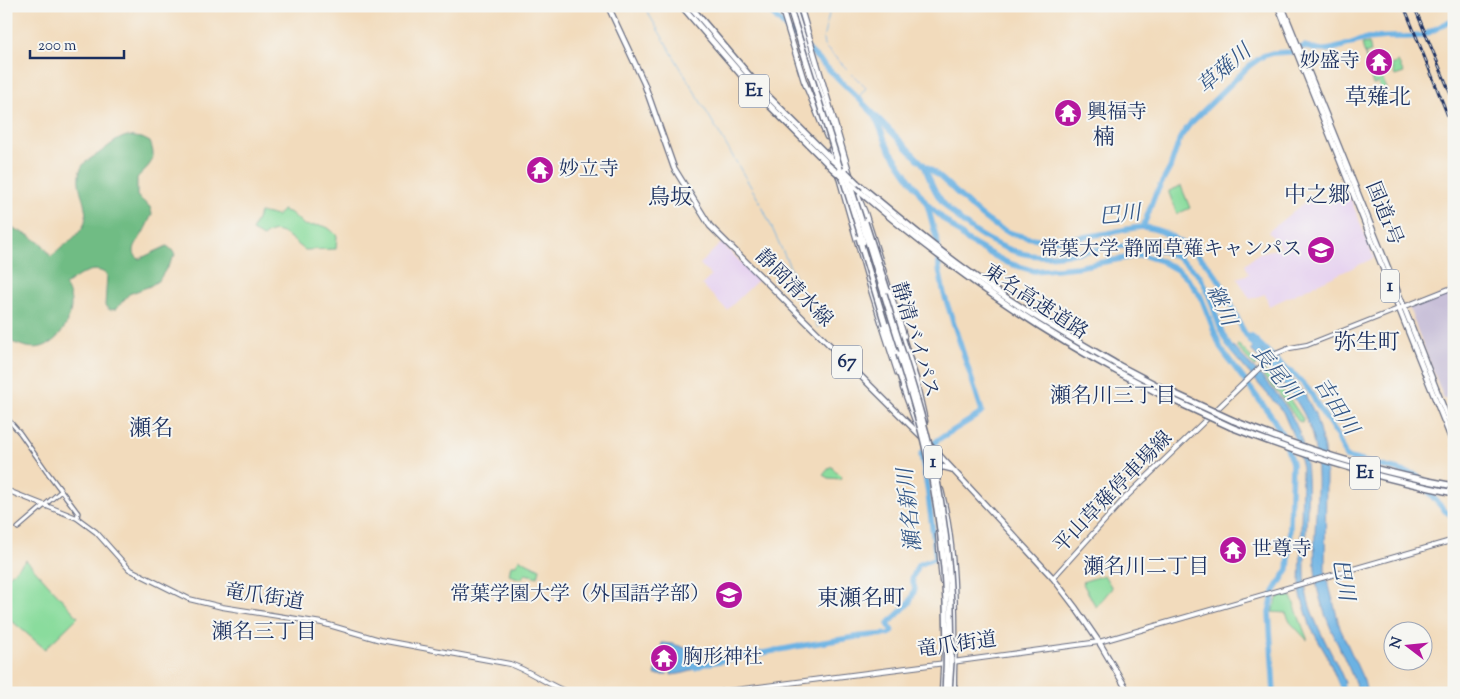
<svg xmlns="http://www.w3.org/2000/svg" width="1460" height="699" viewBox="0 0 1460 699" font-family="'Sorts Mill Goudy','Noto Serif JP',serif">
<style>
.built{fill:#e6d2f0}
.industrial{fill:#c8bfd8}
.green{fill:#8adc9d;stroke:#52867e}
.forest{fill:#6fbc84;stroke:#457671}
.water{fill:#6cb2e3;stroke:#4470a0;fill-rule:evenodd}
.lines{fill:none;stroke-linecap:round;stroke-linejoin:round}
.stream{stroke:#6cb2e3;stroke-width:1}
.river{stroke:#6cb2e3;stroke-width:5.5}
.tertiary-casing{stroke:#666b7f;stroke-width:5.5}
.secondary-casing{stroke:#666b7f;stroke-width:6}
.primary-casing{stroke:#666b7f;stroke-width:7}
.trunk-casing{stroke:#666b7f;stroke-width:7}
.motorway-casing{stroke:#666b7f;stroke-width:8}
.tertiary{stroke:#fff;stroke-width:3}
.secondary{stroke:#fff;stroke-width:4}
.primary{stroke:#fff;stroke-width:4.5}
.trunk{stroke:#fff;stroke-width:4.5}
.motorway{stroke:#fff;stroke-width:5}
.rail-casing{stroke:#1b2f5e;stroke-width:3}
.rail{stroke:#f6f6f2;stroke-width:1;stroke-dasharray:4;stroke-linecap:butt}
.motorway-bridge-casing{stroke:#666b7f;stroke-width:8;stroke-linecap:butt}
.motorway-bridge{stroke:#fff;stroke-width:5}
.labels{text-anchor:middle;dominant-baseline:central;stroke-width:4;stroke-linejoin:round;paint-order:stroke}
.shield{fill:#f6f6f2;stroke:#5d6b8a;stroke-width:1}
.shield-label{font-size:19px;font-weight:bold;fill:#1b2f5e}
.poi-label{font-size:20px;fill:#1b2f5e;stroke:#f6f6f2;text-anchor:start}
.street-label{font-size:20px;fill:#1b2f5e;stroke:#f6f6f2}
.water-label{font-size:21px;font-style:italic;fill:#335686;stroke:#f6f6f2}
.neighbourhood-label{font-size:21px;fill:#1b2f5e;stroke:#f6f6f2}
.quarter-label{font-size:22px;fill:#1b2f5e;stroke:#f6f6f2}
</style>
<rect width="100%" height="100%" fill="#f6f6f2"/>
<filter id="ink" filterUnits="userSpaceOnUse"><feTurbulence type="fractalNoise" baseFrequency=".02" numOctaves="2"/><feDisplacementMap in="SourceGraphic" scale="10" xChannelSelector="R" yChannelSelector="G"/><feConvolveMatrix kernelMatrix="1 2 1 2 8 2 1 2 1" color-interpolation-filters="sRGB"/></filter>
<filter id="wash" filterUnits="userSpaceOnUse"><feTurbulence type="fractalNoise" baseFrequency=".0096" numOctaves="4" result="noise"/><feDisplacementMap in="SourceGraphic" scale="20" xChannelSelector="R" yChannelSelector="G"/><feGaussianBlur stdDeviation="1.12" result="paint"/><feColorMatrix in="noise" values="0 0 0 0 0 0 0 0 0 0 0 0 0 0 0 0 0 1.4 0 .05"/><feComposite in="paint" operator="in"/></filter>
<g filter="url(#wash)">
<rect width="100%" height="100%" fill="#f2dbbc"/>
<!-- built -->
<g class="built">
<path d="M1348 192 1374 258 1269 306 1265 294 1250 299 1237 278 1249 274 1245 264 1259 253 1281 248V246L1268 232 1302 204Z"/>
<path d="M720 244H723L758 280 727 310 702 285 711 276 700 264Z"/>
</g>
<!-- industrial -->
<path class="industrial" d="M1454 290V395L1444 399 1409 308Z"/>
<!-- green -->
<g class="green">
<path d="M1369 43 1371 52 1365 54 1367 60 1373 59 1376 70 1379 69 1386 89 1381 91 1378 83 1373 85 1362 44Z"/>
<path d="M1398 62 1404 73 1395 76 1391 65Z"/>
<path d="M1181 186 1190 208 1177 214 1169 193V191Z"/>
<path d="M282 210 291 213 304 225C319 228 323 220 337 236L336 249 305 250C292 241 279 222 263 237L252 231 260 212 277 216Z"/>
<path d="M1238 344 1258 364 1255 367 1237 347Z"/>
<path d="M1262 368 1289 398 1303 419 1302 422 1298 421 1280 395 1259 371Z"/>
<path d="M831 466 842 477 841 479 828 478 823 475Z"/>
<path d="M1224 546H1228V555H1236L1237 553 1244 552 1246 554C1237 558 1232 560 1223 556Z"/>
<path d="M519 559 540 569 538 577 525 574 521 579 509 575 511 565H516Z"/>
<path d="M26 560 78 617 45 649 6 616V579Z"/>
<path d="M1104 575 1112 588 1096 607 1082 582Z"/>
<path d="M1290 594C1296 608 1301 623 1307 638V640L1290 622 1286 613 1272 612 1278 597Z"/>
</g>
<!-- forest -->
<path class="forest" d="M127 136 142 138 150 142C158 161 149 165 137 178V196L150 207 152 214C149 221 146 227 143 233 138 242 128 251 139 259L167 246 172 250 175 255 159 280 150 286 129 294 116 309 110 310 105 306 107 275C93 263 79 276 65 285 67 288 69 292 70 296 75 315 61 342 41 347 30 350 17 344 7 340L6 225 30 236 43 245 51 257C61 247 78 237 84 225 92 205 70 184 83 165 86 161 93 157 98 154 108 147 116 139 127 136Z"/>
<!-- water -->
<g class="water">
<path d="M1255 344 1290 377 1305 395 1315 414 1324 449 1326 473 1325 570 1340 628 1364 681 1367 693H1359C1347 659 1326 626 1318 591 1306 533 1331 469 1304 414 1291 389 1270 370 1251 350Z"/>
<path d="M1233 346C1252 368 1275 388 1290 413 1321 466 1300 531 1306 589 1309 618 1334 654 1345 683L1339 685 1327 656 1311 628 1300 592 1302 467 1295 440 1283 412 1230 351Z"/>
<path d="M662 643C670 643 682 646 689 650 693 651 696 655 697 658 702 672 680 674 671 675V668H667V675H655ZM662 652H666L673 656 671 667H667V664H661L659 661Z"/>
</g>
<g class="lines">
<!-- stream -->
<g class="stream">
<path d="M644 6 761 204 818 328"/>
<path d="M831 6 823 39 824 46 866 88 858 98"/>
</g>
<!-- river -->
<g class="river">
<path d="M764 6 858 98 924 165C954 184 972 216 1006 231 1041 246 1078 238 1114 232 1123 230 1134 227 1144 227 1167 229 1196 251 1210 268 1225 285 1232 309 1242 328 1246 336 1252 343 1258 349"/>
<path d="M875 116 888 147 927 204 968 241 987 252 1008 263 1034 271 1077 267 1142 255 1161 261 1179 271 1189 280 1201 297 1221 349 1272 417 1283 436 1292 463 1289 557 1288 569 1274 592 1269 612 1274 693"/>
<path d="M924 165C929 179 935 194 945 205 966 230 1007 255 1041 256 1081 257 1125 236 1165 252 1179 257 1196 269 1203 282 1216 306 1217 335 1236 354"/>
<path d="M1143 227 1155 195 1170 168 1180 138 1190 124 1249 66 1263 56 1273 53 1291 52 1305 46C1326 56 1342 45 1362 40 1380 36 1401 38 1420 36L1428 33 1454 19"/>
<path d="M1251 336 1284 367 1296 376 1309 390 1321 411 1336 433 1346 457 1417 475 1431 495 1445 511 1454 517"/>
<path d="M695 668 704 664 800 646 862 636 889 634 892 631 888 624 910 602 915 589 912 579 918 565 936 558 927 486 921 454 939 439 980 414 982 411 944 294 939 269 938 244 927 204"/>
<path d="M1339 678 1344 693"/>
</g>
</g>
</g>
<g filter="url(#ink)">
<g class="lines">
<!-- tertiary casing -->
<g class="tertiary-casing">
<g id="tertiary">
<path d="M6 417 20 433 48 473 78 513 77 518"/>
<path d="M18 528 61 491"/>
</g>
</g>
<!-- secondary casing -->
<g class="secondary-casing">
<g id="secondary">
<path d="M6 490 77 518 96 532 129 569 189 599 222 607 322 623 380 640 510 664C531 671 549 686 570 693"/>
<path d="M1053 578 1125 498 1273 355 1290 348 1307 345 1454 287"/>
<path d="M952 662 1099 642 1454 540"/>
<path d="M712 693 945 663"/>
</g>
</g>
<!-- primary casing -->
<g class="primary-casing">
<g id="primary">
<path d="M608 6 644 83 674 168 710 226 923 438"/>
<path d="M929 444 1053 578 1075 607 1099 642 1129 693"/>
<path d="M936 470 943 467 951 469"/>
</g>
</g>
<!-- trunk casing -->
<g class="trunk-casing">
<g id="trunk">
<path d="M781 6 804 81 827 137"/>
<path d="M800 6 850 175"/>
<path d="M1278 6 1454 446"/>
<path d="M1282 6 1404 307 1454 434"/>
<path d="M831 149 872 293 898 374"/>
<path d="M854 187 865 213 904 336"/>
<path d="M915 377 925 421"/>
<path d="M903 388 918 428"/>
<path d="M941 490C953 537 955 587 955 636 955 654 953 673 954 691"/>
<path d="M938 533 942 581"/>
<path d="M942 693 944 653"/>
</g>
</g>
<!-- motorway casing -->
<g class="motorway-casing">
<g id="motorway">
<path d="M682 6 756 92 833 169"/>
<path d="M690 6 760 88 830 158"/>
<path d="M793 6 845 170"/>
<path d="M857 183C905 223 954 264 1007 298 1043 322 1080 343 1118 365"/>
<path d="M860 192C941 261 1026 323 1120 373"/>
<path d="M863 242 899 354"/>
<path d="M887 290 916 380"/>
<path d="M885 324 905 391"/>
<path d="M1232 420C1304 450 1377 472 1454 486"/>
<path d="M1231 427C1304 456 1377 478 1454 493"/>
<path d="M953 693 954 687"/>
</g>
</g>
<!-- tertiary -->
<use href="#tertiary" class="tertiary"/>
<!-- secondary -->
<use href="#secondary" class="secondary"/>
<!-- primary -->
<use href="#primary" class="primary"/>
<!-- trunk -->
<use href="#trunk" class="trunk"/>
<!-- motorway -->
<use href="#motorway" class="motorway"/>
<!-- rail casing -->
<g class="rail-casing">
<g id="rail">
<path d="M1404 6 1454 131"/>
<path d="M1414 6 1454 102"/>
</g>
</g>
<!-- rail -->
<use href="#rail" class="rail"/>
<!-- motorway-bridge casing -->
<g class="motorway-bridge-casing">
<g id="motorway-bridge">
<path d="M789 6 863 242"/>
<path d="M830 158 839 166"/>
<path d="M833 169 842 177"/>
<path d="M845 170C863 224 879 278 896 332 912 383 928 433 938 486 950 554 955 624 949 693"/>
<path d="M847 173 857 183"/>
<path d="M851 184 860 192"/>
<path d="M865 222 887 290"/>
<path d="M859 238 885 324"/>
<path d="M899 354C908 384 918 415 925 446 944 527 950 610 945 693"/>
<path d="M1118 365 1160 387 1232 420"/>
<path d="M1120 373 1158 393 1231 427"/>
</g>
</g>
<!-- motorway-bridge -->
<use href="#motorway-bridge" class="motorway-bridge"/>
</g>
</g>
<!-- icons -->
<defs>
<g id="temple-disc" transform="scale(1.4375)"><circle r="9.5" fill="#b5179e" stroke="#f6f6f2"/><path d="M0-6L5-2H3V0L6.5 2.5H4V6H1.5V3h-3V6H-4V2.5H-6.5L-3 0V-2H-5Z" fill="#fff"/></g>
<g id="university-disc" transform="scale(1.4375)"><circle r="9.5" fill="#b5179e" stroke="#f6f6f2"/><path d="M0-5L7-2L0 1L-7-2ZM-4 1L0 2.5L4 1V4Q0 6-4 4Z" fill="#fff"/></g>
</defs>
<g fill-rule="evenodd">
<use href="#temple-disc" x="1379" y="62"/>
<use href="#temple-disc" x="1068" y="113"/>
<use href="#temple-disc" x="540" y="170"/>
<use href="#university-disc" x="1321" y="250"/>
<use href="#temple-disc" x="1233" y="550"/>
<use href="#university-disc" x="729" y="595"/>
<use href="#temple-disc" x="664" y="658"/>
</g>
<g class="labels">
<!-- shield labels -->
<g class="shield">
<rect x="739" y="74.5" width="30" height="33" rx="4"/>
<rect x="1381" y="269.5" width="18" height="33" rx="4"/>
<rect x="832" y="345.5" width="30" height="33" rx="4"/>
<rect x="924" y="445.5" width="18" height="33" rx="4"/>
<rect x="1350" y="456.5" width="30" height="33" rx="4"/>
</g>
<g class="shield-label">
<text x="754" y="91">E1</text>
<text x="1390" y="286">1</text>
<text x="847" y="362">67</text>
<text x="933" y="462">1</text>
<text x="1365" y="473">E1</text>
</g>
<!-- poi labels -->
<g class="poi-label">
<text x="1360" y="62" text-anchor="end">妙盛寺</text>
<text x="1087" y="113">興福寺</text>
<text x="559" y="170">妙立寺</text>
<text x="1302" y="250" text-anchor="end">常葉大学 静岡草薙キャンパス</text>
<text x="1252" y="550">世尊寺</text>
<text x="710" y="595" text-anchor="end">常葉学園大学（外国語学部）</text>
<text x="683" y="658">胸形神社</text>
</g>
<!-- street labels -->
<g class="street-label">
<text transform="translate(1383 214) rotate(68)">国道1号</text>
<text transform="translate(793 289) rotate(45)">静岡清水線</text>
<text transform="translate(1035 303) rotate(33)">東名高速道路</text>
<text transform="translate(914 340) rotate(73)">静清バイパス</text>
<text transform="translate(1114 493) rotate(-46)">平山草薙停車場線</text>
<text transform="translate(264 598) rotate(9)">竜爪街道</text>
<text transform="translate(957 646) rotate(-8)">竜爪街道</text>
</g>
<!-- water labels -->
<g class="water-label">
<text transform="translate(1225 70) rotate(-41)">草薙川</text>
<text transform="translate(1120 216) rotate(-6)">巴川</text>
<text transform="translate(1220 306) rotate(66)">継川</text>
<text transform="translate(1275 374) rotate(51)">長尾川</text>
<text transform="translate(1335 407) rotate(57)">吉田川</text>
<text transform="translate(911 510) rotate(-96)">瀬名新川</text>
<text transform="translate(1342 580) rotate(80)">巴川</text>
</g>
<!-- neighbourhood labels -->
<g class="neighbourhood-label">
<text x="1113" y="397">瀬名川三丁目</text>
<text x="1146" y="568">瀬名川二丁目</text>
<text x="264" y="633">瀬名三丁目</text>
</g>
<!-- quarter labels -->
<g class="quarter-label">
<text x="1378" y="99">草薙北</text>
<text x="1104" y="139">楠</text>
<text x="1317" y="197">中之郷</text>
<text x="670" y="199">鳥坂</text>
<text x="1367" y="344">弥生町</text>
<text x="151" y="430">瀬名</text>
<text x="861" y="600">東瀬名町</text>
</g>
</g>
<!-- margin -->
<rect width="1460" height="699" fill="none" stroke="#f6f6f2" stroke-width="25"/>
<!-- north arrow -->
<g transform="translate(1408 646) rotate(286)"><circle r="24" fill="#f6f6f2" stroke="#9ea6b7"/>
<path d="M0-4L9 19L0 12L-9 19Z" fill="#b5179e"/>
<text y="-8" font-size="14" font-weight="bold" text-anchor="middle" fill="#1b2f5e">N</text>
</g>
<!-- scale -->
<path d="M30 50v8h94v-8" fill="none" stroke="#1b2f5e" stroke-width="2.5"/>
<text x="38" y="50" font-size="15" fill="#1b2f5e" stroke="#f6f6f2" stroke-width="4" paint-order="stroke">200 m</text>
</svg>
